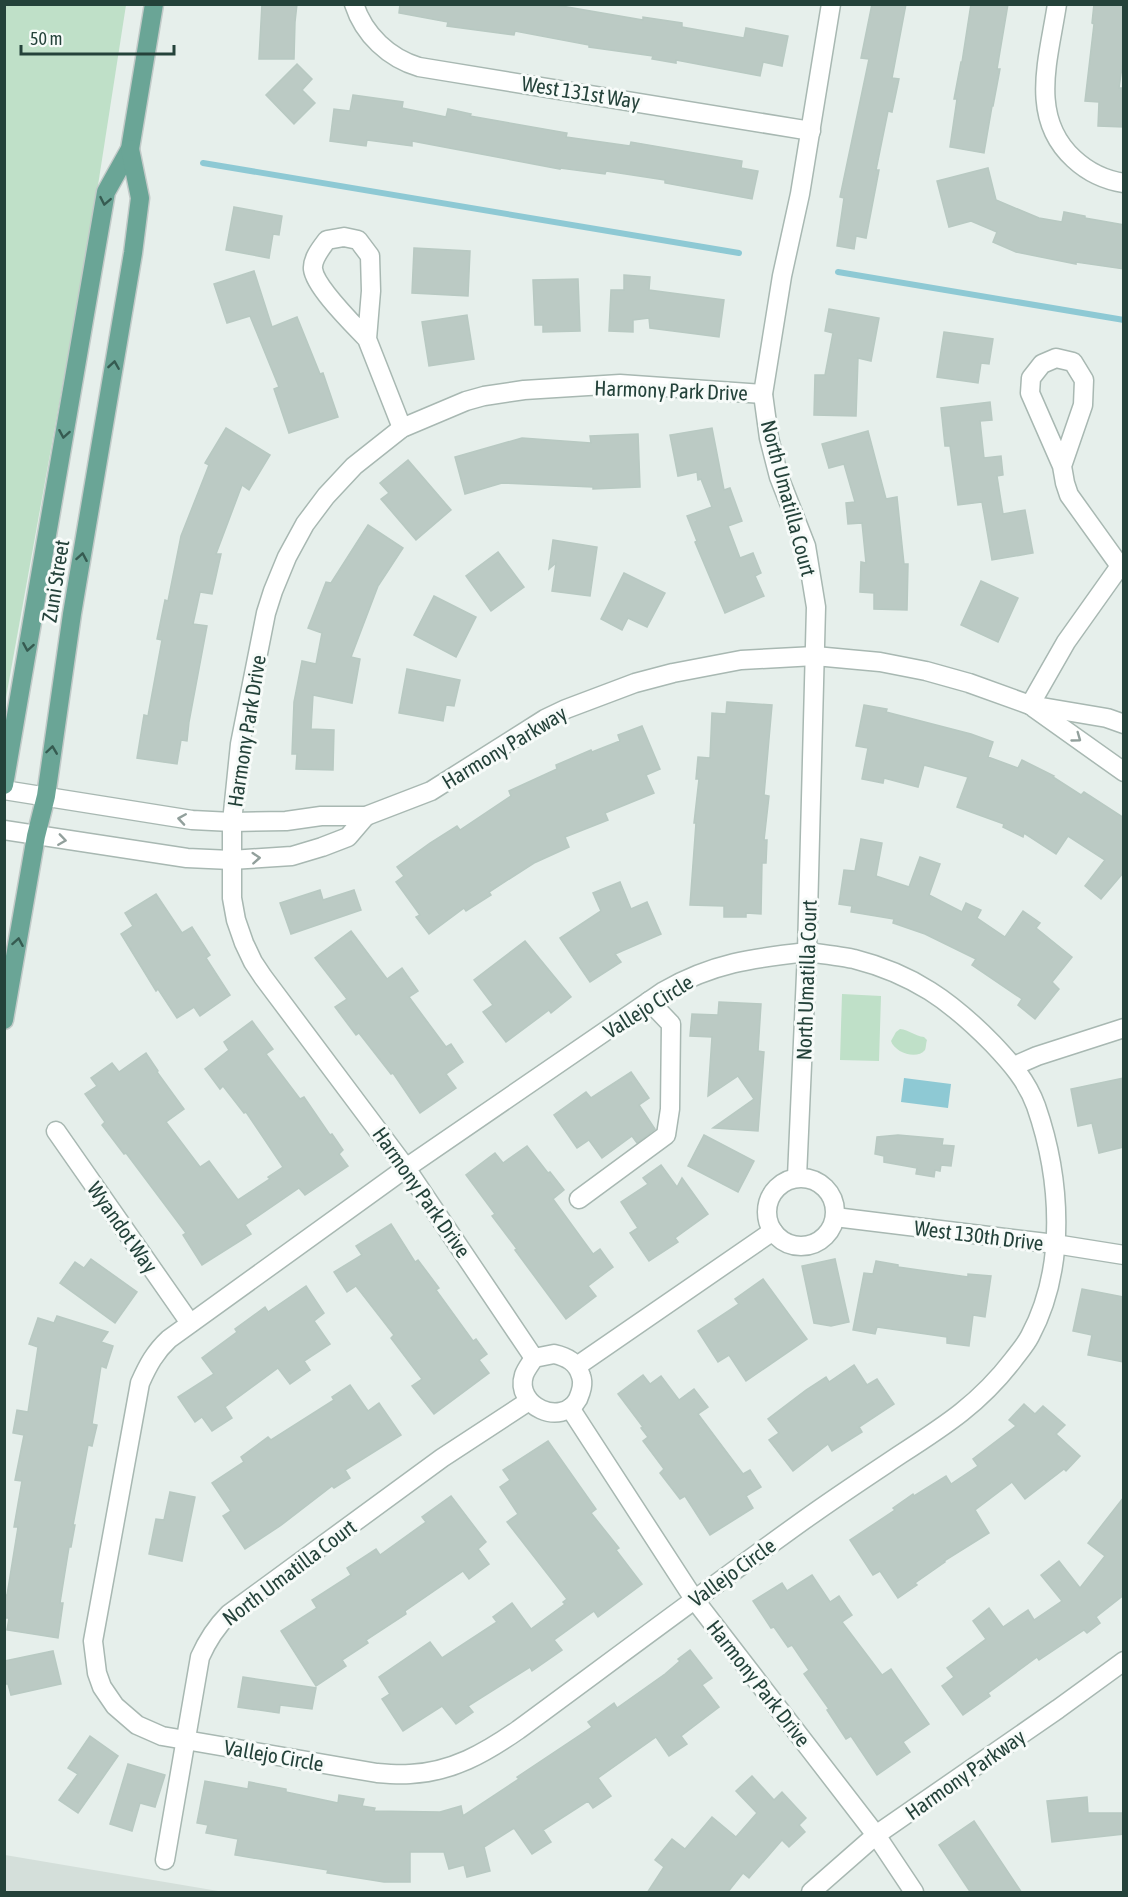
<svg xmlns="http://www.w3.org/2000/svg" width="1128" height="1897" viewBox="0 0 1128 1897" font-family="'Asap Condensed',sans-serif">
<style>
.built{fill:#d4dfda}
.green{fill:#bfe0c8}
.water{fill:#8ec9d4}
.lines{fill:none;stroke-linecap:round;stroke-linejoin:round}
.stream{stroke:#8ec9d4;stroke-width:6}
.building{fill:#bbcac4;stroke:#b8c9c2;stroke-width:1.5}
.minor-casing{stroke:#a8b8b2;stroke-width:21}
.major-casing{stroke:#c2cac8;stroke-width:21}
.minor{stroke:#fff;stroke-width:18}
.major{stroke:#6aa596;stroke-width:18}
.oneway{stroke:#365b51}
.oneway2{stroke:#92a09c}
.labels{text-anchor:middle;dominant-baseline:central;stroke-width:6;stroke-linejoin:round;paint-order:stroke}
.street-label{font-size:21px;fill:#24423a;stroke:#f7fbf9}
</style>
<rect width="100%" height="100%" fill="#e6efeb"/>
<!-- built -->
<path class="built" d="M4 1855H5L224 1892H5Z"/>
<!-- green -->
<g class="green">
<path d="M5 5H126L94 211 5 703Z"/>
<path d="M842 994 881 996 879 1061 840 1060Z"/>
<path d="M900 1029C909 1030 915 1036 924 1037L927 1040C926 1043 926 1048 925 1050 917 1060 895 1053 891 1041L896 1032Z"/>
</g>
<!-- water -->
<path class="water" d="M904 1078 951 1084 948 1108 901 1102Z"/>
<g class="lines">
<!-- stream -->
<g class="stream">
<path d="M203 163 739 253"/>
<path d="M838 272 1124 320"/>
</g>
</g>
<!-- building -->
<g class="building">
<path d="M262 4H297L295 22 294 59H259Z"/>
<path d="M400 4H550L643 20V17L682 23V27L744 38 746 28 788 36 782 66 763 62 760 76 676 60V63L652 59 653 56 589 47V45L515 31 514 35 447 26 448 22 399 13Z"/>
<path d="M872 4H906L892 78 899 79 892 112 888 111 876 170H879L866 238 856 236 854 249 837 246 844 198 840 197 869 59 861 58Z"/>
<path d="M971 4H1008L997 69H1000L993 106H992L984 153 950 147 957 99H954L961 62H962Z"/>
<path d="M1094 4H1124V53L1119 88H1124V127L1098 126 1099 102 1085 101 1094 24 1092 23Z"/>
<path d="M297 64 312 79 302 90 315 103 294 124 266 95Z"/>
<path d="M353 95 403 102 402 108 446 117 448 109 471 114 470 116 567 133 566 137 630 146 631 142 742 161 741 168 758 171 752 199 665 183V180L606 171 605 174 560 168V169L412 141V146L367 140 366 146 330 141 334 109 350 111Z"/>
<path d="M988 168 996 200 1039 218 1062 222 1064 212 1085 216V218L1124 225V269L1076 262V264L1016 252 993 242 997 232 971 221 949 227 937 181Z"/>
<path d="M234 207 282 216 279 235 273 234 269 258 226 250Z"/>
<path d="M414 248 470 251 468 296 412 293Z"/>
<path d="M254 271 272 327 297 317 320 374 323 373 338 417 289 433 274 389 279 387 250 316 227 323 214 284Z"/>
<path d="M624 275 650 277 649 290 724 300 719 337 650 328 649 318 633 320V332L609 331 611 290H624Z"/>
<path d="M578 279 580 331 543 332V325H535L533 280Z"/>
<path d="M829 309 879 318 871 361 858 358 856 416 814 415 815 375H825L833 333 825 331Z"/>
<path d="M467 315 474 359 429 366 422 322Z"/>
<path d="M944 332 993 339 989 364 981 363 978 383 937 377Z"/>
<path d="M990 402 992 420 980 421 984 458 1001 456 1003 475 997 476 1003 514 1025 510 1033 553 992 560 982 502 958 505 950 446H945L941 408Z"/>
<path d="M226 428 270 455 249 490 242 485 216 554H221L212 594 200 592 193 624 207 626 189 722 187 741 181 740 177 764 137 758 144 715 148 716 162 640 157 639 165 600 168 601 181 536 209 465 205 463Z"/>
<path d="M712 428 724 490 730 488 742 521 728 526 740 558 753 553 761 573 755 576 764 596 725 613 695 542 697 541 687 516 712 507 701 479 698 480 697 472 678 476 670 435Z"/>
<path d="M868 431 886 499 897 497 904 564H908L907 610 874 609V593L860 592 861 562 866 563 862 523 848 524 846 503 855 502 844 464 829 468 822 444Z"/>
<path d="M638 434 640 487 593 489V487L502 483 465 494 455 457 522 438 591 443 590 436Z"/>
<path d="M408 460 451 510 416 540 381 499 389 493 380 483Z"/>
<path d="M368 525 403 548 378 586 351 657 360 659 352 703 313 695 311 729 334 730 333 770 296 769 297 754H292L294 702 302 661 316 664 322 633 308 628 326 582 331 583Z"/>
<path d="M553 540 597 547 590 596 552 591 556 563 549 569Z"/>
<path d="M498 552 524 587 491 611 466 576Z"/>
<path d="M624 573 665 593 647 627 628 618 622 630 601 619Z"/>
<path d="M981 581 1018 598 998 642 961 625Z"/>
<path d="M434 596 476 617 456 657 414 635Z"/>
<path d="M407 669 460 680 454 706 446 705 443 721 399 713Z"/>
<path d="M727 702 772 705 764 795 769 796 764 840H767L766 863H762L761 914 746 913V917H724V906L690 905 696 823H694L699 779H696L698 757 710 758 712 713 726 714Z"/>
<path d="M864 705 887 709 886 712 971 734 993 742 988 757 1018 768 1022 760 1054 776 1053 777 1081 795 1084 792 1124 818V872L1101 899 1085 886 1105 860 1068 836 1056 854 1024 833 1023 837 1003 827 1004 824 957 807 968 777 924 765 918 787 884 778 883 783 862 779 868 748 856 746Z"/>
<path d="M642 726 660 769 646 775 654 793 605 813 608 820 565 837 569 847 534 863 489 892 491 895 466 911 464 908 429 934 416 917 420 915 396 882 404 876 397 867 430 843 457 826 460 830 511 796 509 791 557 769 556 765 591 750 592 752 620 741 618 735Z"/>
<path d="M861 839 882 843 876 876 909 887 920 857 940 864 929 895 962 912 966 903 981 910 977 918 1005 937 1023 911 1040 923 1036 928 1072 957 1052 982 1059 989 1035 1019 1018 1005 1022 999 972 965 976 959 925 934 893 923 894 919 851 912 852 906 839 904 844 870 855 871Z"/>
<path d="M620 882 631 909 647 902 661 934 615 954 621 962 590 982 560 938 601 911 593 893Z"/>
<path d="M320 890 323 900 354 890 361 910 291 934 280 903Z"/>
<path d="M156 894 182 933 192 927 210 955 206 958 230 995 200 1016 194 1007 177 1018 158 989 156 991 121 934 133 926 125 913Z"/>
<path d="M351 931 387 979 402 968 418 991 409 997 446 1047 451 1044 463 1062 446 1074 456 1088 420 1113 393 1073 391 1074 359 1033 356 1035 335 1007 347 999 315 958Z"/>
<path d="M525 941 571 997 551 1013 549 1010 506 1042 483 1012 493 1005 474 980Z"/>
<path d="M719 1002 761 1004 758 1051 764 1052 758 1131 713 1128 754 1099 738 1076 708 1096 712 1037 690 1036 692 1014 718 1015Z"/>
<path d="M252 1021 273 1049 266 1054 300 1099 304 1097 330 1135 332 1134 343 1150 339 1154 348 1166 305 1195 299 1188 245 1225 251 1234 202 1265 183 1235 186 1233 126 1153 124 1154 102 1125 105 1122 85 1094 97 1086 91 1078 112 1063 119 1072 146 1053 158 1071 157 1072 184 1109 166 1122 200 1167 209 1161 238 1200 270 1179 268 1177 283 1167 246 1112 244 1113 223 1086 220 1089 205 1069 229 1050 224 1042Z"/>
<path d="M631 1072 649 1098 639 1105 655 1129 637 1143 632 1136 602 1158 589 1140 577 1148 554 1115 586 1092 591 1098Z"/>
<path d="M1124 1078V1147L1099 1153 1092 1123 1078 1126 1071 1089Z"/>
<path d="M704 1135 754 1161 738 1192 688 1166Z"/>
<path d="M898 1135 943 1139 942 1145 954 1146 951 1166 941 1165 940 1171 935 1170 934 1177 916 1174 917 1168 884 1162V1156L875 1154 877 1137Z"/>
<path d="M527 1146 548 1173 550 1172 564 1190 553 1199 593 1254 600 1249 613 1267 588 1286 596 1296 566 1319 515 1250 517 1249 492 1216 495 1214 466 1175 495 1153 503 1163Z"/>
<path d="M661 1165 677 1187 682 1178 708 1214 675 1238 678 1242 649 1261 630 1233 638 1228 621 1202 648 1184 643 1178Z"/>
<path d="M391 1224 415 1262 418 1260 439 1288 436 1290 473 1341 476 1339 487 1354 479 1360 489 1373 434 1414 412 1386 422 1379 391 1338 394 1335 356 1286 347 1292 334 1272 362 1255 356 1246Z"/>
<path d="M91 1259 137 1292 115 1323 60 1283 75 1262 84 1268Z"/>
<path d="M835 1259 849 1322 831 1326 814 1323 802 1266Z"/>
<path d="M876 1261 898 1265V1267L968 1277V1274L991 1276 985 1317 973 1315 969 1346 947 1343V1337L877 1327 875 1334 853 1330 864 1273 873 1274Z"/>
<path d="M763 1279 807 1339 746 1381 729 1355 718 1362 698 1331 739 1304 735 1299Z"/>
<path d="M306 1286 324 1313 314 1321 330 1344 304 1361 310 1370 290 1384 278 1368 225 1407 232 1418 212 1431 202 1417 195 1422 178 1397 214 1374 202 1358 237 1332 235 1329 265 1307 268 1312Z"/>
<path d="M1082 1289 1124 1297V1362L1088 1355 1092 1335 1073 1331Z"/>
<path d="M57 1316 108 1332 101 1342 113 1346 106 1368 101 1366 92 1424 97 1425 92 1446 88 1445 73 1525H75L71 1547H69L60 1603H63L58 1638 7 1630 9 1618H4V1595H7L18 1527H14L22 1481 15 1480 24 1435 13 1433 17 1410 28 1412 38 1347 29 1344 38 1318 54 1323Z"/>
<path d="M854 1365 867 1385 877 1379 894 1404 859 1427 862 1432 832 1451 828 1444 793 1471 769 1440 779 1433 768 1419 806 1390 826 1377 829 1382Z"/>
<path d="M643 1375 650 1384 661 1376 679 1400 694 1389 708 1407 698 1414 743 1474 750 1470 761 1487 746 1496 753 1508 710 1535 685 1496 680 1499 660 1473 664 1469 643 1441 648 1437 641 1428 643 1427 618 1394Z"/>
<path d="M350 1385 368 1411 379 1403 401 1435 345 1470 350 1478 334 1488 332 1486 280 1526 245 1549 223 1516 231 1511 212 1483 244 1462 241 1457 268 1437 271 1440 334 1400 332 1397Z"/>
<path d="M1024 1404 1035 1414 1043 1406 1065 1425 1056 1434 1080 1456 1066 1471 1064 1469 1025 1499 1012 1482 975 1510 989 1533 944 1561 945 1562 915 1583 917 1585 898 1598 880 1571 873 1575 850 1540 895 1510 893 1508 913 1494 914 1496 946 1476 951 1484 978 1466 973 1459 1016 1426 1009 1420Z"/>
<path d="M548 1441 596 1509 591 1513 619 1548 616 1550 642 1584 598 1617 594 1611 554 1640 562 1650 532 1671 530 1667 468 1706 473 1712 456 1724 442 1706 403 1731 382 1699 390 1694 379 1677 430 1642 442 1658 497 1622 493 1617 512 1603 531 1629 565 1604 563 1602 567 1599 507 1522 518 1514 500 1487 510 1480 503 1470Z"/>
<path d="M170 1492 195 1497 182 1561 149 1554 156 1519 164 1520Z"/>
<path d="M451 1496 486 1542 478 1549 489 1564 469 1579 463 1571 405 1611 406 1614 366 1640 368 1643 342 1660 346 1666 316 1686 281 1631 317 1608 312 1600 351 1575 347 1568 376 1549 380 1555 426 1522 422 1517Z"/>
<path d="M1124 1497V1595L1096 1617 1100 1623 1087 1633 1084 1630 1039 1660 1037 1657 988 1693 990 1696 963 1715 942 1686 954 1677 947 1668 986 1639 973 1621 989 1608 1003 1627 1028 1610 1034 1620 1062 1601 1041 1575 1059 1561 1080 1588 1105 1556 1088 1543Z"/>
<path d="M812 1575 830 1602 839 1596 852 1615 842 1622 882 1675 891 1669 929 1724 903 1742 910 1752 877 1775 851 1736 846 1739 827 1710 829 1709 804 1674 809 1670 792 1645 788 1647 774 1627 771 1628 753 1601 782 1583 787 1591Z"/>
<path d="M690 1650 712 1678 702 1685 719 1707 681 1736 687 1744 669 1756 656 1737 598 1778 611 1796 593 1808 588 1801 543 1830 551 1842 532 1854 514 1828 484 1847 490 1871 467 1877 464 1865 449 1869 444 1852H410V1882H384L327 1873 328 1870 235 1855 238 1839 206 1833 208 1825 197 1823 205 1781 248 1789 249 1782 286 1789V1792L338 1803 339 1795 364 1799 362 1806 375 1808 374 1811 440 1812 461 1806 463 1816 519 1779 517 1777 592 1727 588 1722 614 1703 617 1708 665 1674 680 1661 678 1659Z"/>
<path d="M53 1651 61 1684 11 1695 8 1684H4V1661Z"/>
<path d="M243 1677 316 1688 312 1709 280 1705 279 1713 238 1707Z"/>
<path d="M90 1736 118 1756 78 1813 59 1800 78 1774 68 1768Z"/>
<path d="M128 1764 165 1775 155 1807 140 1803 132 1831 110 1824Z"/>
<path d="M752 1776 774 1800 782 1792 806 1818 799 1825 805 1832 789 1847 782 1840 749 1878 743 1873 727 1893H647L664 1867 655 1860 672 1839 685 1849 712 1817 736 1837 757 1813 736 1791Z"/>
<path d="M1087 1797 1088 1813H1124V1834L1052 1842 1047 1801Z"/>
<path d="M974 1821 1022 1893H971L939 1845Z"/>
</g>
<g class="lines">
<!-- minor casing -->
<g class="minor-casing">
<g id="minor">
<path d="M354 4C364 35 389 58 419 67L811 131"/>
<path d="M1057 4C1049 58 1028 117 1074 159 1088 172 1104 180 1124 183"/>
<path d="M367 339C353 324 315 287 313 269 312 259 321 248 327 240L344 237 358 240 370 256 371 291 367 339 402 428"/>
<path d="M1062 466 1030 393 1031 378 1042 364 1056 358 1073 362 1084 380 1083 405 1062 466 1065 483 1069 495 1120 566"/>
<path d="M1030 705 1066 642 1120 566 1124 564"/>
<path d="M1034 708 1124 772"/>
<path d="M4 790 192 820 232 822 286 821 321 816H366L431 791 545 719 566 709 635 683 673 673 741 660 815 656 880 662 926 671 969 683 1030 705 1107 718 1124 724"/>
<path d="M4 830 187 858 231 860 292 856 322 847 348 837 366 816"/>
<path d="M807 952C823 954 839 956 854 959 913 974 951 1001 993 1044 1011 1063 1027 1081 1036 1106 1061 1178 1067 1267 1030 1336 1026 1344 1019 1352 1013 1360 980 1403 946 1425 901 1454 868 1476 836 1497 804 1520 708 1589 613 1660 518 1730 485 1753 452 1772 410 1774 399 1775 388 1774 377 1773L162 1736 137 1725 115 1706 102 1687 97 1673 93 1641 140 1383C148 1365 155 1352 169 1339L406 1168 664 991C713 963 753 958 807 952Z"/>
<path d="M1014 1066 1037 1056 1124 1028"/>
<path d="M56 1131 190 1323"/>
<path d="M797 1177 807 952 816 607 806 546 779 477 769 438 763 394 782 276 800 194 831 4"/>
<circle cx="801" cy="1212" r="34"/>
<path d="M579 1199 666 1135 670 1109 671 1024 649 1001"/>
<path d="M835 1217 1055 1244 1124 1255"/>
<path d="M554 1354C567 1357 577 1362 581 1376 584 1384 581 1392 578 1399 562 1428 514 1406 524 1375 526 1369 531 1363 534 1358Z"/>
<path d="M534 1358 406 1168 263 977 253 962 244 943 236 920 232 898V822L240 744 266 613 273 591 287 557 305 524 326 496 354 466 402 428 466 401 484 396 524 390 620 384 763 394"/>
<path d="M577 1366 773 1231"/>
<path d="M570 1408 694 1599 876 1835 914 1892"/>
<path d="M165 1860 200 1657C208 1639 216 1627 229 1614L442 1458 529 1401"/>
<path d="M811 1892 876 1835 1058 1709 1124 1661"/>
</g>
</g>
<!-- major casing -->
<g class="major-casing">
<g id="major">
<path d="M4 785 106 192 130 149 154 4"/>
<path d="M4 1020 36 836 46 796 72 614 133 253 140 198 130 149"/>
</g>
</g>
<!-- minor -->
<use href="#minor" class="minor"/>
<!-- major -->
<use href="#major" class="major"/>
</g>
<!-- one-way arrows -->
<defs><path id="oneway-chevron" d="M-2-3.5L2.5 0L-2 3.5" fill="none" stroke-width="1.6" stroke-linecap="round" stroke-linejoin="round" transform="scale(1.5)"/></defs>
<g class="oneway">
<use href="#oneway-chevron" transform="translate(105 201) rotate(101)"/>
<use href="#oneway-chevron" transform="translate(114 365) rotate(-81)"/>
<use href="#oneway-chevron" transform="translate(64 434) rotate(100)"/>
<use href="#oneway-chevron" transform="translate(82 557) rotate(-80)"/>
<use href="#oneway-chevron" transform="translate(28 647) rotate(100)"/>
<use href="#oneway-chevron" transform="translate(52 750) rotate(-82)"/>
<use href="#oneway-chevron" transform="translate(18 942) rotate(-80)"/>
</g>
<g class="oneway2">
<use href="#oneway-chevron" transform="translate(1077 738) rotate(36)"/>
<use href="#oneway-chevron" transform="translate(182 819) rotate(-171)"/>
<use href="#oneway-chevron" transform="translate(62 840) rotate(8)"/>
<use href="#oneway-chevron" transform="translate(256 858) rotate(-4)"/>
</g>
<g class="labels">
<!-- street labels -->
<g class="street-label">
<text transform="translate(581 92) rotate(9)">West 131st Way</text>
<text transform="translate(671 390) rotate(2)">Harmony Park Drive</text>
<text transform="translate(789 498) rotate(75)">North Umatilla Court</text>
<text transform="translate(55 581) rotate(-81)">Zuni Street</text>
<text transform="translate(246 731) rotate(-81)">Harmony Park Drive</text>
<text transform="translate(504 747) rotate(-31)">Harmony Parkway</text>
<text transform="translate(806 980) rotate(-88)">North Umatilla Court</text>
<text transform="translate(648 1006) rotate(-32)">Vallejo Circle</text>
<text transform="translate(422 1192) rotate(55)">Harmony Park Drive</text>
<text transform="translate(123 1227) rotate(55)">Wyandot Way</text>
<text transform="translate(979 1235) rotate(7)">West 130th Drive</text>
<text transform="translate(289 1572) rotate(-37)">North Umatilla Court</text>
<text transform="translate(732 1572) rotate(-36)">Vallejo Circle</text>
<text transform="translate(759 1683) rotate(52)">Harmony Park Drive</text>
<text transform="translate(274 1755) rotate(10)">Vallejo Circle</text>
<text transform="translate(965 1774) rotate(-35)">Harmony Parkway</text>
</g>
</g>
<!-- border -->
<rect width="1128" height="1897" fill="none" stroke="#24423a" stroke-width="12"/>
<!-- scale -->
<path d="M21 45v9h153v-9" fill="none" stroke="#24423a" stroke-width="3"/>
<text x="30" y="45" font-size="18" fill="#24423a" stroke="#f7fbf9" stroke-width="4.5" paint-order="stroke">50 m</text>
</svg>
